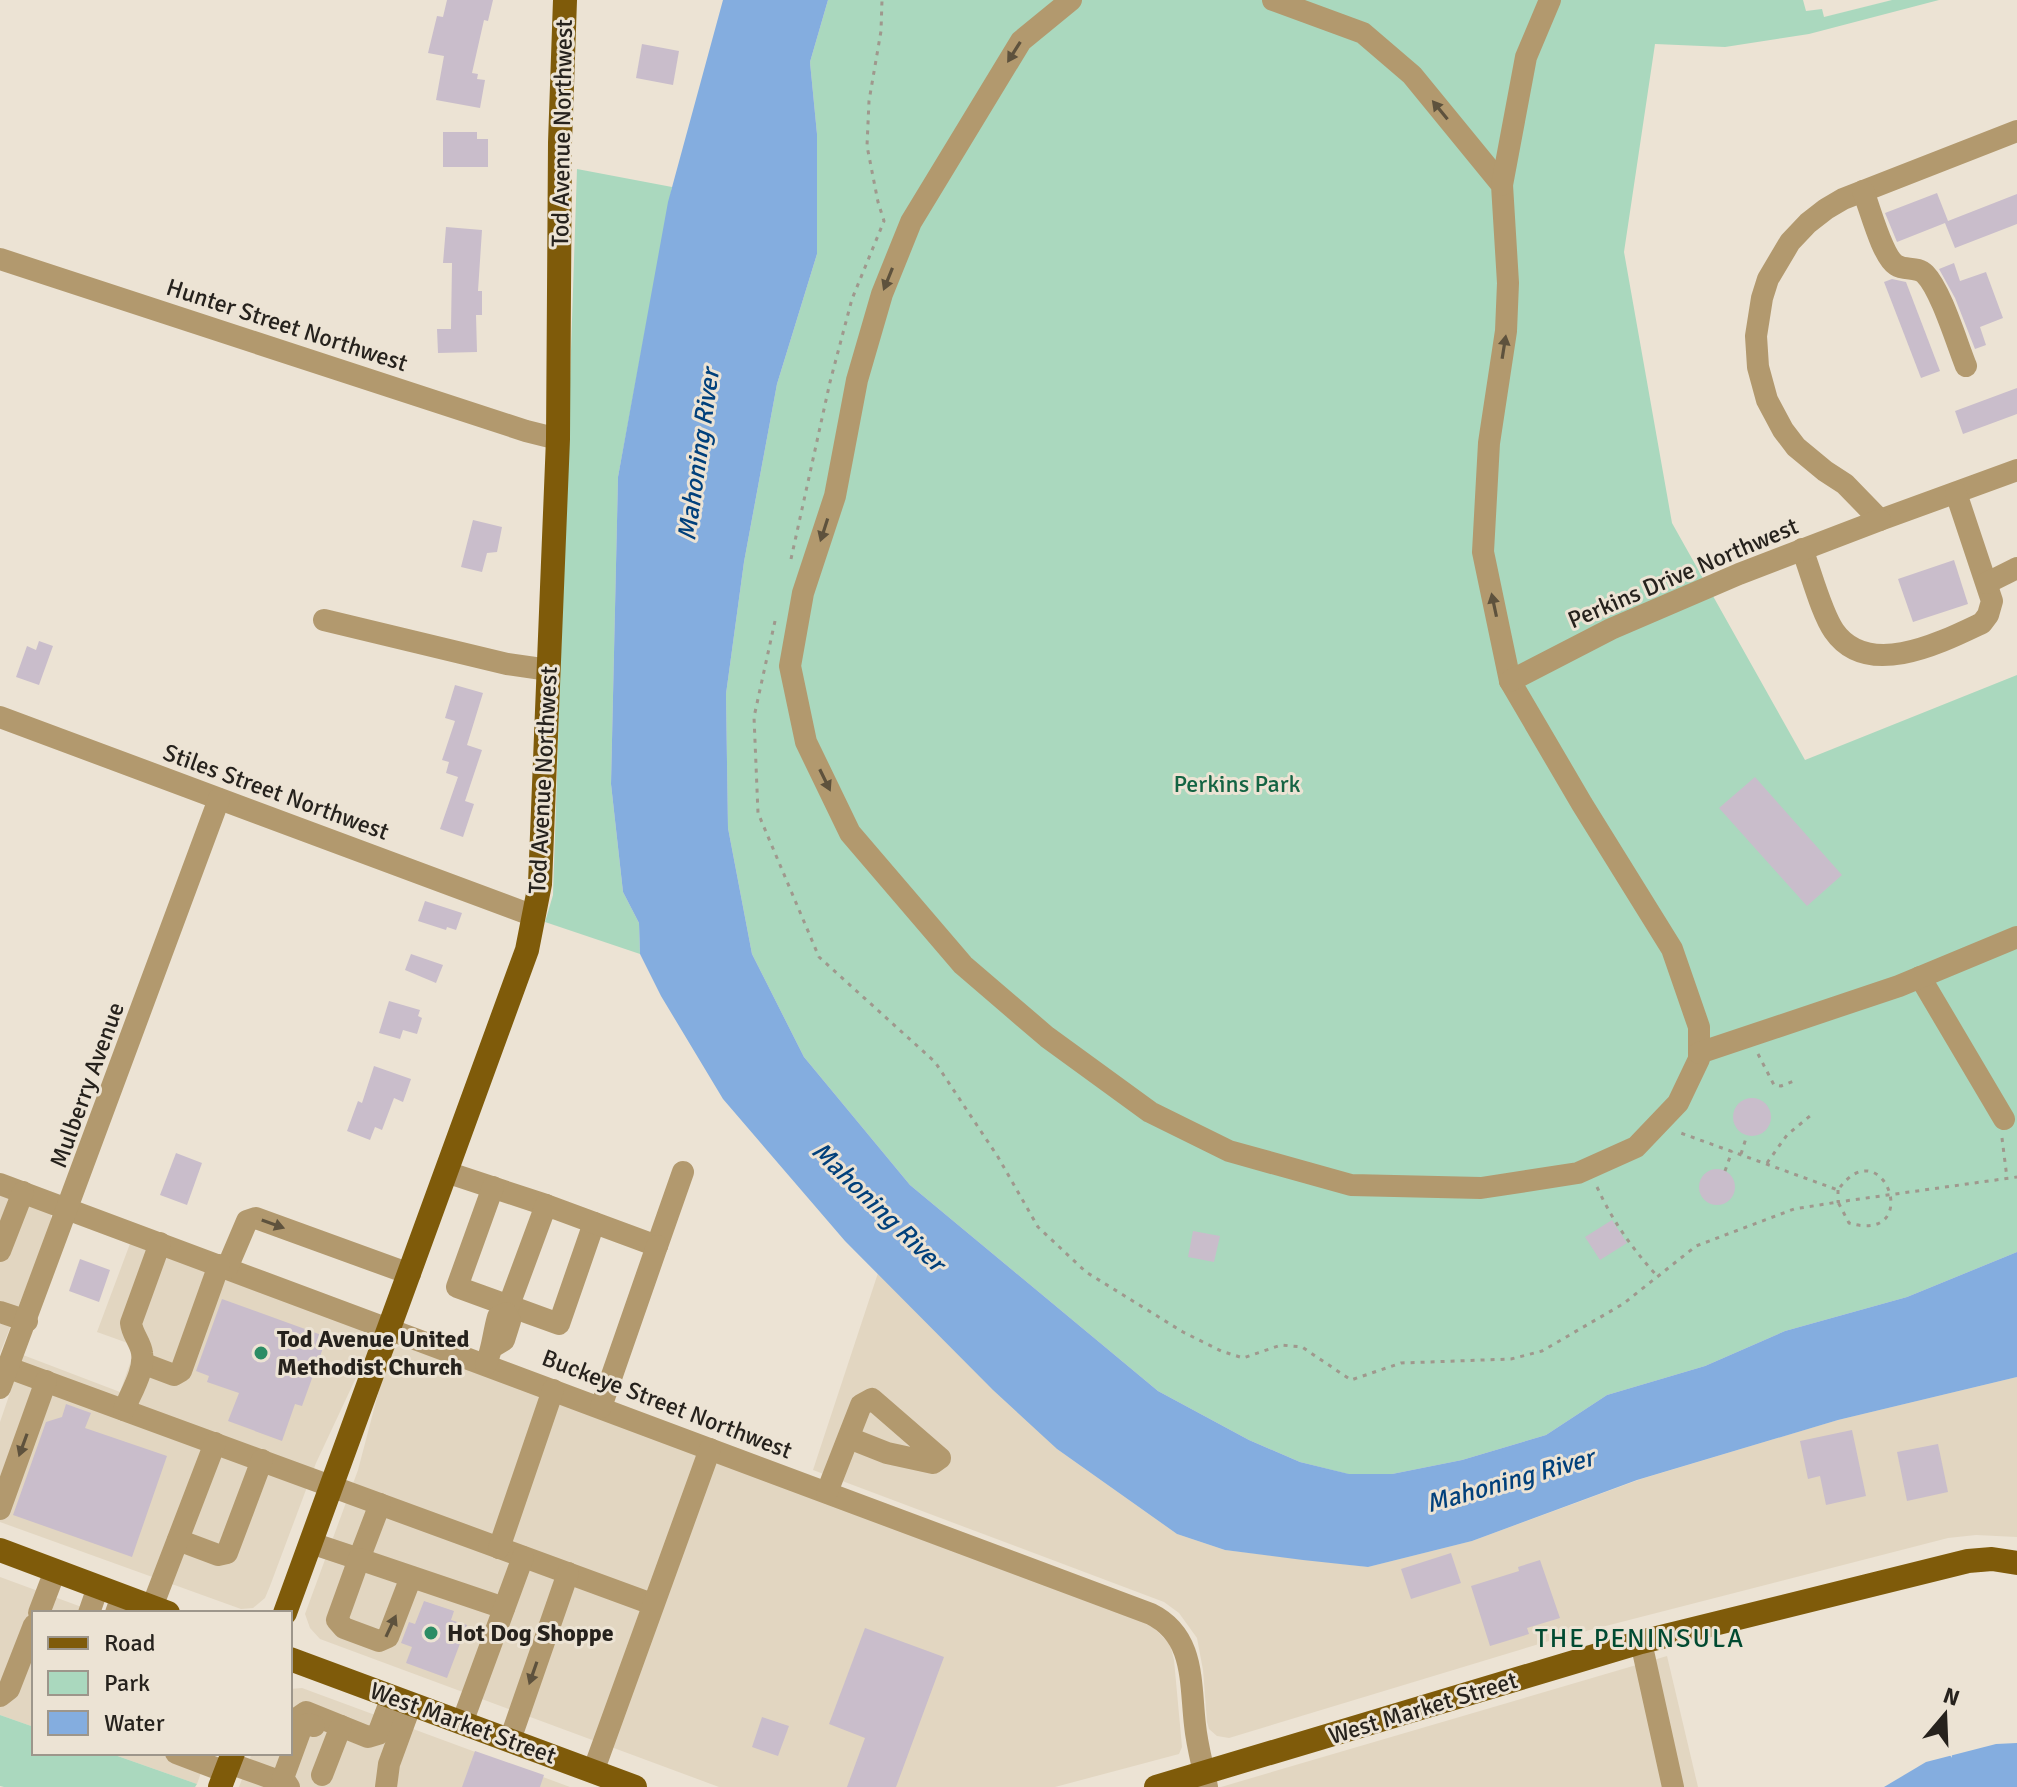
<svg xmlns="http://www.w3.org/2000/svg" width="2017" height="1787" viewBox="0 0 2017 1787" font-family="Signika,sans-serif">
<style>
.built{fill:#e2d6c1}
.green{fill:#aad8be}
.water{fill:#84addf}
.building{fill:#c9bdcb}
.lines{fill:none;stroke-linecap:round;stroke-linejoin:round}
.path{stroke:#9f988d;stroke-width:3;stroke-dasharray:4 6;stroke-linecap:butt}
.minor{stroke:#b2996e;stroke-width:22}
.major{stroke:#7f5b0a;stroke-width:24}
.oneway{fill:#5e523d}
.poi-dot{fill:#2b8c65;stroke:#ece3d4;stroke-width:3}
.labels{text-anchor:middle;dominant-baseline:central;stroke-width:6;stroke-linejoin:round;paint-order:stroke}
.street-label{font-size:24px;fill:#26221d;stroke:#ece3d4}
.park-label{font-size:24px;fill:#146443;stroke:#ece3d4}
.poi-label{font-size:24px;font-weight:bold;fill:#26221d;stroke:#ece3d4;text-anchor:start}
.water-label{font-size:26px;font-style:italic;fill:#01407b;stroke:#ece3d4}
.neighbourhood-label{font-size:26px;letter-spacing:2px;fill:#004a31;stroke:#ece3d4}
</style>
<rect width="100%" height="100%" fill="#ece3d4"/>
<!-- built -->
<g class="built">
<path d="M0 1191 49 1210 51 1215V1224L0 1353Z"/>
<path d="M131 1241 361 1329 367 1341 369 1350 316 1463 270 1586 265 1598 253 1608 241 1609 0 1522V1422L23 1355 120 1392 136 1346 97 1332Z"/>
<path d="M878 1273 1057 1449 1177 1534 1225 1550 1368 1567 1472 1541 1641 1479 1838 1420 2017 1377V1537L1976 1535 1948 1538 1559 1638 1229 1738 1217 1736 1209 1729 1207 1722 1203 1670 1197 1638 1179 1613 1164 1602 813 1470Z"/>
<path d="M399 1346 415 1348 1150 1624 1170 1644 1174 1660 1182 1747 1179 1754 1055 1787H719L320 1639 310 1628 305 1614 358 1470 389 1352Z"/>
<path d="M0 1577 98 1613H34V1727L0 1715Z"/>
<path d="M1667 1656 1698 1787H1221Z"/>
<path d="M302 1688 570 1787H239L252 1753H290V1689Z"/>
<path d="M109 1753H208L197 1784Z"/>
</g>
<!-- green -->
<g class="green">
<path d="M828 0H1803L1806 11 1822 9 1824 17 1892 0H1939L1809 34 1725 47 1655 44 1624 252 1672 523 1805 760 2017 675V1252L1907 1297 1785 1331 1705 1366 1607 1395 1546 1435 1462 1460 1392 1474H1348L1300 1462 1249 1440 1158 1391 910 1185 804 1057 752 954 728 828 726 694 744 562 777 384 817 254V134L810 62Z"/>
<path d="M577 169 672 187 618 477 611 784 623 892 639 923 640 954 545 922 553 895Z"/>
<path d="M0 1715 34 1727V1753H109L197 1784 195 1787H4L0 1786Z"/>
</g>
<!-- water -->
<g class="water">
<path d="M723 0H828L810 62 817 134V254L777 384 744 562 726 694 728 828 752 954 804 1057 910 1185 1158 1391 1249 1440 1300 1462 1349 1474H1392L1462 1460 1546 1435 1607 1395 1705 1366 1785 1331 1907 1297 2017 1252V1377L1838 1420 1637 1480 1472 1541 1368 1567 1303 1560 1225 1550 1177 1534 1057 1449 993 1390 845 1241 723 1099 661 996 640 954 639 923 623 892 611 784 618 477 668 202Z"/>
<path d="M2017 1743V1787H1884L1926 1762 1996 1744Z"/>
</g>
<!-- building -->
<g class="building">
<path d="M447 0H493L488 21 484 20 472 73 478 74 477 79 485 80 480 108 436 100 444 56 428 53 437 16 443 17Z"/>
<path d="M642 44 679 51 673 85 636 78Z"/>
<path d="M443 132H477V139H488V167H443Z"/>
<path d="M1937 193 1948 221 2017 194V224L1955 248 1945 223 1897 242 1885 213Z"/>
<path d="M446 227 482 230 478 291H482V315H476L477 352 438 353 437 329H451L452 263H443Z"/>
<path d="M1954 263 1960 281 1986 272 2003 318 1980 327 1986 345 1975 349 1955 298 1939 269Z"/>
<path d="M1892 279 1906 282 1940 371 1921 378 1884 282Z"/>
<path d="M2017 388V414L1963 434 1955 411Z"/>
<path d="M473 520 502 527 497 552 487 553 482 572 461 567Z"/>
<path d="M1954 560 1968 604 1913 622 1898 579Z"/>
<path d="M39 641 53 646 39 685 16 677 27 646 36 650Z"/>
<path d="M455 685 483 693 467 745 482 750 465 801 474 804 463 837 440 829 458 777 446 773 449 762 442 760 455 721 445 718Z"/>
<path d="M1755 777 1842 875 1807 906 1719 808Z"/>
<path d="M425 901 462 913 456 930 447 927 446 930 418 921Z"/>
<path d="M411 954 443 965 436 983 405 970Z"/>
<path d="M389 1001 420 1010 418 1016 422 1018 417 1034 403 1030 400 1039 379 1033Z"/>
<path d="M374 1066 411 1079 403 1102 394 1098 382 1130 375 1127 370 1140 347 1131 358 1101 362 1103Z"/>
<circle cx="1752" cy="1117" r="19"/>
<path d="M176 1153 202 1163 187 1205 160 1195Z"/>
<circle cx="1717" cy="1187" r="18"/>
<path d="M1612 1220 1627 1243 1600 1260 1585 1237Z"/>
<path d="M1193 1231 1220 1236 1214 1262 1188 1257Z"/>
<path d="M80 1259 110 1270 99 1302 69 1291Z"/>
<path d="M222 1299 327 1337 302 1406 295 1404 282 1441 228 1421 239 1393 207 1382 209 1376 196 1371Z"/>
<path d="M66 1404 91 1413 85 1428 167 1456 132 1557 13 1515 46 1422 62 1417Z"/>
<path d="M1852 1430 1866 1496 1826 1505 1820 1476 1808 1479 1800 1441Z"/>
<path d="M1938 1444 1948 1492 1907 1501 1897 1452Z"/>
<path d="M1451 1553 1461 1583 1411 1599 1401 1569Z"/>
<path d="M1540 1560 1560 1618 1527 1628 1529 1634 1490 1646 1471 1586 1519 1571 1518 1567Z"/>
<path d="M424 1601 454 1611 451 1620 467 1625 447 1678 406 1663 412 1647 401 1643 409 1622 415 1624Z"/>
<path d="M865 1628 944 1657 896 1787H847L865 1738 829 1724Z"/>
<path d="M762 1717 789 1726 778 1756 752 1747Z"/>
<path d="M475 1751 544 1775 540 1787H462Z"/>
</g>
<g class="lines">
<!-- path -->
<g class="path">
<path d="M791 559 830 382 852 299 884 221 878 202 867 146 869 101 881 31 882 0"/>
<path d="M775 621 754 717 758 813 819 957 935 1062 998 1157 1038 1227 1086 1272 1183 1332 1221 1351 1243 1358 1281 1345 1302 1347 1351 1380 1401 1363 1511 1359 1542 1351 1623 1304 1696 1246 1794 1209 1838 1202 1849 1223C1925 1245 1883 1126 1838 1190L1678 1132"/>
<path d="M1758 1054 1774 1085 1781 1086 1794 1081"/>
<path d="M2002 1138 2007 1178"/>
<path d="M1741 1154 1747 1135"/>
<path d="M1767 1163 1787 1135 1810 1116"/>
<path d="M1725 1171 1732 1151"/>
<path d="M1597 1187C1613 1222 1632 1248 1657 1276"/>
<path d="M1838 1190V1202L2017 1177"/>
</g>
<!-- minor -->
<g class="minor">
<path d="M1071 0 1021 41 911 222 882 294 857 380 835 496 803 593 790 666 806 742 850 833 963 965 1047 1037 1150 1112 1229 1151 1351 1185 1481 1188 1578 1173 1636 1147 1678 1103 1699 1059V1027L1672 949 1582 804 1510 681 1483 552 1489 443 1506 331 1508 283 1502 185 1412 75 1363 33 1273 0"/>
<path d="M2017 131 1843 199 1826 209 1808 223 1790 242 1768 279 1762 298 1756 336 1758 367 1767 400 1783 430 1796 447 1825 471 1845 484 1880 520 2017 470"/>
<path d="M1502 185 1526 57 1550 0"/>
<path d="M1863 191C1870 208 1882 256 1896 265 1905 271 1917 266 1925 274 1941 290 1957 344 1966 366"/>
<path d="M0 259 526 431 558 439"/>
<path d="M1802 549C1811 572 1821 612 1834 631 1868 680 1942 642 1982 623L1988 615 1992 601 1956 493"/>
<path d="M1987 583 2017 568"/>
<path d="M324 620 507 664 549 670"/>
<path d="M1510 681 1611 629 1739 574 1880 520"/>
<path d="M0 717 534 916"/>
<path d="M1920 977 2004 1119"/>
<path d="M1699 1053 1899 986 2017 937"/>
<path d="M446 1172 546 1205"/>
<path d="M0 1184 1151 1614C1195 1636 1190 1682 1195 1725 1197 1746 1203 1766 1207 1787"/>
<path d="M493 1187 457 1287 559 1324 594 1223"/>
<path d="M0 1251 23 1192"/>
<path d="M227 1268 247 1221 256 1218 410 1274"/>
<path d="M0 1312 27 1321"/>
<path d="M506 1313 546 1205 657 1246 683 1172"/>
<path d="M142 1363 174 1375 181 1371 219 1265"/>
<path d="M486 1364C493 1348 493 1334 498 1317L506 1313 510 1321 504 1340 494 1346"/>
<path d="M9 1368 652 1604"/>
<path d="M0 1388 219 799"/>
<path d="M601 1407 657 1246"/>
<path d="M124 1410C130 1394 145 1371 142 1353 141 1343 132 1334 131 1323L160 1243"/>
<path d="M827 1492 861 1405 872 1399 940 1458 933 1463 887 1453 849 1438"/>
<path d="M0 1509 46 1381"/>
<path d="M178 1540 218 1555 227 1553 262 1460"/>
<path d="M311 1543 359 1559 380 1504"/>
<path d="M499 1548 553 1390"/>
<path d="M411 1577 388 1637 379 1641 344 1628 337 1620 359 1559 504 1608"/>
<path d="M152 1607 215 1443"/>
<path d="M39 1613 55 1571"/>
<path d="M89 1613 98 1587"/>
<path d="M116 1613 122 1596"/>
<path d="M1641 1642 1673 1787"/>
<path d="M0 1696 9 1689 34 1625"/>
<path d="M462 1723 523 1557"/>
<path d="M290 1730 293 1721 306 1712 368 1737 378 1734 392 1697"/>
<path d="M510 1740 568 1573"/>
<path d="M176 1753 226 1772"/>
<path d="M229 1763 271 1778"/>
<path d="M593 1772 710 1449"/>
<path d="M322 1775 341 1726"/>
<path d="M289 1787 283 1778 301 1729 308 1724 314 1726"/>
<path d="M386 1787 389 1764 411 1704"/>
</g>
<!-- major -->
<g class="major">
<path d="M0 1550 168 1613"/>
<path d="M285 1613 527 950 540 884 558 439 560 143 565 0"/>
<path d="M290 1659 635 1787"/>
<path d="M220 1787 233 1753"/>
<path d="M1156 1787 1641 1642 1968 1561 1992 1559 2017 1563"/>
</g>
</g>
<!-- one-way arrows -->
<defs><path id="oneway-solid" d="M-6-.8H1V-3.2L6.5 0L1 3.2V.8H-6Z" transform="scale(2)"/></defs>
<g class="oneway">
<use href="#oneway-solid" transform="translate(1014 52) rotate(122)"/>
<use href="#oneway-solid" transform="translate(1440 110) rotate(-129)"/>
<use href="#oneway-solid" transform="translate(888 279) rotate(112)"/>
<use href="#oneway-solid" transform="translate(1504 347) rotate(-81)"/>
<use href="#oneway-solid" transform="translate(824 530) rotate(108)"/>
<use href="#oneway-solid" transform="translate(1494 605) rotate(-102)"/>
<use href="#oneway-solid" transform="translate(825 780) rotate(64)"/>
<use href="#oneway-solid" transform="translate(273 1224) rotate(20)"/>
<use href="#oneway-solid" transform="translate(23 1445) rotate(110)"/>
<use href="#oneway-solid" transform="translate(391 1626) rotate(-65)"/>
<use href="#oneway-solid" transform="translate(533 1673) rotate(109)"/>
</g>
<!-- markers -->
<g class="poi-dot">
<circle cx="261" cy="1353" r="8"/>
<circle cx="431" cy="1633" r="8"/>
</g>
<g class="labels">
<!-- street labels -->
<g class="street-label">
<text transform="translate(562 133) rotate(-89)">Tod Avenue Northwest</text>
<text transform="translate(287 325) rotate(18)">Hunter Street Northwest</text>
<text transform="translate(1683 573) rotate(-23)">Perkins Drive Northwest</text>
<text transform="translate(543 780) rotate(-87)">Tod Avenue Northwest</text>
<text transform="translate(276 792) rotate(20)">Stiles Street Northwest</text>
<text transform="translate(87 1085) rotate(-70)">Mulberry Avenue</text>
<text transform="translate(667 1404) rotate(21)">Buckeye Street Northwest</text>
<text transform="translate(1423 1708) rotate(-17)">West Market Street</text>
<text transform="translate(463 1723) rotate(20)">West Market Street</text>
</g>
<!-- park labels -->
<g class="park-label">
<text x="1237" y="784">Perkins Park</text>
</g>
<!-- poi labels -->
<g class="poi-label">
<text x="277" y="1339">Tod Avenue United<tspan x="277" dy="28">Methodist Church</tspan></text>
<text x="447" y="1633">Hot Dog Shoppe</text>
</g>
<!-- water labels -->
<g class="water-label">
<text transform="translate(699 455) rotate(-82)">Mahoning River</text>
<text transform="translate(878 1207) rotate(44)">Mahoning River</text>
<text transform="translate(1510 1481) rotate(-16)">Mahoning River</text>
</g>
<!-- neighbourhood labels -->
<g class="neighbourhood-label">
<text x="1640" y="1639">THE PENINSULA</text>
</g>
</g>
<!-- legend -->
<rect x="32" y="1611" width="260" height="144" fill="#ece3d4" stroke="#9d968b" stroke-width="2"/>
<rect x="48" y="1637" width="40" height="12" fill="#7f5b0a" stroke="#9d968b" stroke-width="2"/>
<text x="104" y="1651" font-size="24" fill="#26221d">Road</text>
<rect x="48" y="1671" width="40" height="24" fill="#aad8be" stroke="#9d968b" stroke-width="2"/>
<text x="104" y="1691" font-size="24" fill="#26221d">Park</text>
<rect x="48" y="1711" width="40" height="24" fill="#84addf" stroke="#9d968b" stroke-width="2"/>
<text x="104" y="1731" font-size="24" fill="#26221d">Water</text>
<!-- north arrow -->
<g transform="translate(1945 1715) rotate(19)" stroke="#ece3d4" stroke-width="6" paint-order="stroke">
<path d="M0-6L14 30L0 20L-14 30Z" fill="#26221d"/>
<text y="-12" font-size="22" font-weight="bold" text-anchor="middle" fill="#26221d">N</text>
</g>
</svg>
